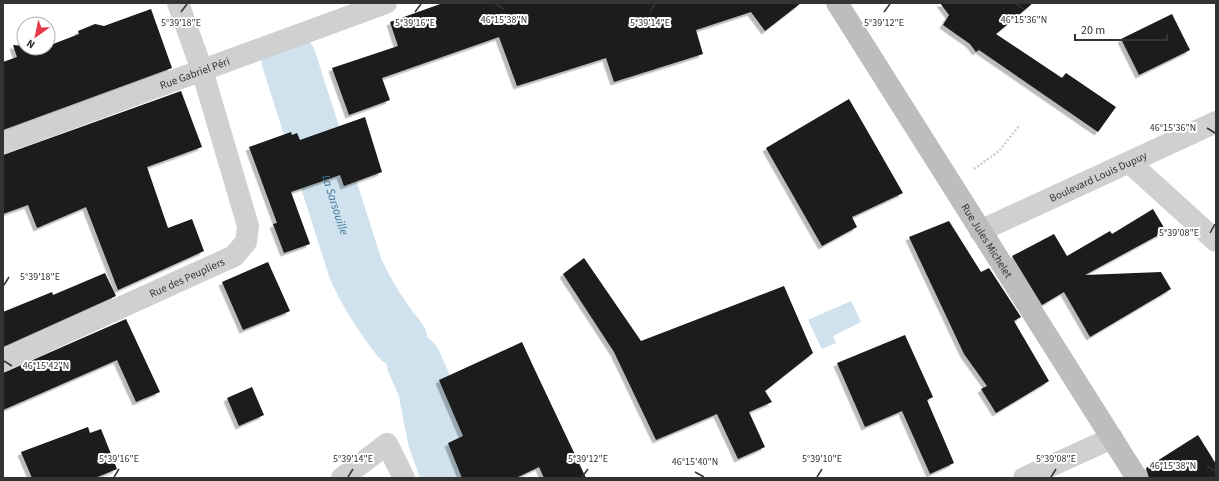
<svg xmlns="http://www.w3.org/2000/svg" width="1219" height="481" viewBox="0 0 1219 481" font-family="'Source Sans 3',sans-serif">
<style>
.water{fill:#cfe2ee}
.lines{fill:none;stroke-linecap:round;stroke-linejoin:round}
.river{stroke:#cfe2ee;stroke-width:55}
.building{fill:#1a1a1a;filter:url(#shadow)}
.path{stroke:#cdcdcd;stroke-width:2.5;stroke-dasharray:2 2;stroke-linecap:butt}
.street{stroke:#d0d0d0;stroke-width:22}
.secondary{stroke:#bdbdbd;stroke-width:22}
.ticks{fill:none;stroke:#333;stroke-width:1.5}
.labels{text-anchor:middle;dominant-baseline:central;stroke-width:4;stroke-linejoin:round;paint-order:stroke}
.street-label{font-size:11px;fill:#333;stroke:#fff}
.water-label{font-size:12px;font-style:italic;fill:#3f7597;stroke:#fff}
.ticks-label{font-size:10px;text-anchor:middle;fill:#333;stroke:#fff;stroke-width:4;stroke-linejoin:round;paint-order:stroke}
</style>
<defs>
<filter id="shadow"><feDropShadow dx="-3.5" dy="3.5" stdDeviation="0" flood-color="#0004"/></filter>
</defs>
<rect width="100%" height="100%" fill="#fff"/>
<!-- water -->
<path class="water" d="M851 301 861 322 833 336 836 343 822 349 808 320Z"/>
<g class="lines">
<!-- river -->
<g class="river">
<path id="s1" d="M289 60 356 270C368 296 382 318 400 340"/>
<path d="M414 362 425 387 435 438 449 478"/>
</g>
</g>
<!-- building -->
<g class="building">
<path d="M443 3H801L765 31 751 12 696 30 703 54 614 82 606 58 517 86 499 37 382 78 390 100 349 115 332 68 398 46 390 22Z"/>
<path d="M940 3H1033L996 34 1062 78 1066 73 1116 107 1098 132 979 50 976 52 970 44 943 25 949 15Z"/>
<path d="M151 9 172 68 3 130V62L17 57 13 45 24 46V48H48V46L79 34 78 31 95 24 104 26Z"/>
<path d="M1172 14 1190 50 1139 75 1121 39Z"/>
<path d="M181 91 202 147 147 167 168 228 192 219 204 251 118 290 86 207 37 228 28 205 3 214V155Z"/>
<path d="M849 99 903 193 852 217 857 227 822 246 766 148Z"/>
<path d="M365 117 382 172 344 186 340 175 291 192 310 244 284 253 273 224 277 223 249 147 291 132 292 135 297 133 300 140Z"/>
<path d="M1153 209 1166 231 1085 275 1161 272 1171 289 1090 337 1064 292 1042 305 1012 256 1054 234 1067 256 1110 231 1112 234Z"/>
<path d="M949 221 981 272 989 268 1021 317 1014 321 1049 381 996 413 981 389 987 386 964 354 909 237Z"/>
<path d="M584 258 641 341 784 286 813 353 765 391 772 402 749 412 765 447 738 459 717 414 656 440 614 352 563 274Z"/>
<path d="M268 262 290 311 243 330 222 282Z"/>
<path d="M105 273 116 296 3 347V312L52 292 53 295Z"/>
<path d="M126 319 160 392 136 402 117 360 3 410V373Z"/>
<path d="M905 335 933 397 927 400 954 463 930 474 902 411 865 427 837 363Z"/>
<path d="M522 342 533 366 586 478H544L539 467 516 478H462L448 443 463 436 439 380Z"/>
<path d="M252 387 264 415 239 426 227 398Z"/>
<path d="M88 427 90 433 101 429 117 469 95 478H32L21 452Z"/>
<path d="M1198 435 1216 464V478H1149L1146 468Z"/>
</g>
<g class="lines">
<!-- path -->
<path class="path" d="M974 169 999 151 1020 125"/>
<!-- street -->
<g class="street">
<path id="s2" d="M3 143 386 3"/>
<path d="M1130 163 1216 241"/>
<path id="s3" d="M980 231 1216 122"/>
<path id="s4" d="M3 361 234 256 246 242 248 226 202 70 178 3"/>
<path d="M342 478 387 444 404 478"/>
<path d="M1024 478 1112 438"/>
</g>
<!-- secondary -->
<path class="secondary" id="s5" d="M837 3 1137 478"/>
</g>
<!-- ticks -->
<path class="ticks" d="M495 4 504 9M1016 4 1024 9M181 12 187 4M415 12 421 4M650 12 655 4M884 12 890 4M1207 128 1215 133M1210 233 1215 224M4 285 9 277M4 361 12 366M1207 466 1215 471M695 472 704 477M114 477 119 469M348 477 353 469M582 477 588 469M817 477 822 469M1051 477 1056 469"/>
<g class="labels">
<!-- street labels -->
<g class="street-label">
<text stroke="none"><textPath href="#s2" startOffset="204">Rue Gabriel Péri</textPath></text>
<text stroke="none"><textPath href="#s3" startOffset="130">Boulevard Louis Dupuy</textPath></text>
<text stroke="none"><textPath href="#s5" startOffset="281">Rue Jules Michelet</textPath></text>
<text stroke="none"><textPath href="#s4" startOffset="202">Rue des Peupliers</textPath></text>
</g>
<!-- water labels -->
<g class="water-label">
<text stroke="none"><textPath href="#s1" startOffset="152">La Sarsouille</textPath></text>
</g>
</g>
<g class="ticks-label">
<text x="504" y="23">46°15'38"N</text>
<text x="1024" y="23">46°15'36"N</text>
<text x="415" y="26">5°39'16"E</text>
<text x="650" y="26">5°39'14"E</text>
<text x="884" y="26">5°39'12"E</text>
<text x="181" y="26">5°39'18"E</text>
<text x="1173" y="131">46°15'36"N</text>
<text x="1179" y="236">5°39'08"E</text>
<text x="40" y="280">5°39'18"E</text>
<text x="46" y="369">46°15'42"N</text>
<text x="119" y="462">5°39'16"E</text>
<text x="353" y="462">5°39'14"E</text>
<text x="588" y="462">5°39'12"E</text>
<text x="822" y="462">5°39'10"E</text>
<text x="1056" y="462">5°39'08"E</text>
<text x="695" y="465">46°15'40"N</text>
<text x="1173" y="469">46°15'38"N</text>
</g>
<!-- border -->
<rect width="1219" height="481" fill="none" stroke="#333333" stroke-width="8"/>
<!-- north arrow -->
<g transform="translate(36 36) rotate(213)"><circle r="19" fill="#ffffff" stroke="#adadad"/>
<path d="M0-3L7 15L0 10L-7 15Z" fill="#e63946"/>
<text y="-6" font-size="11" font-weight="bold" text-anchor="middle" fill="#333333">N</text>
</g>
<!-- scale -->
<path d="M1075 34v6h92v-6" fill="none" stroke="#333333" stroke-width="2"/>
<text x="1081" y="34" font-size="12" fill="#333333" stroke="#ffffff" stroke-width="3" paint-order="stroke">20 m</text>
</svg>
